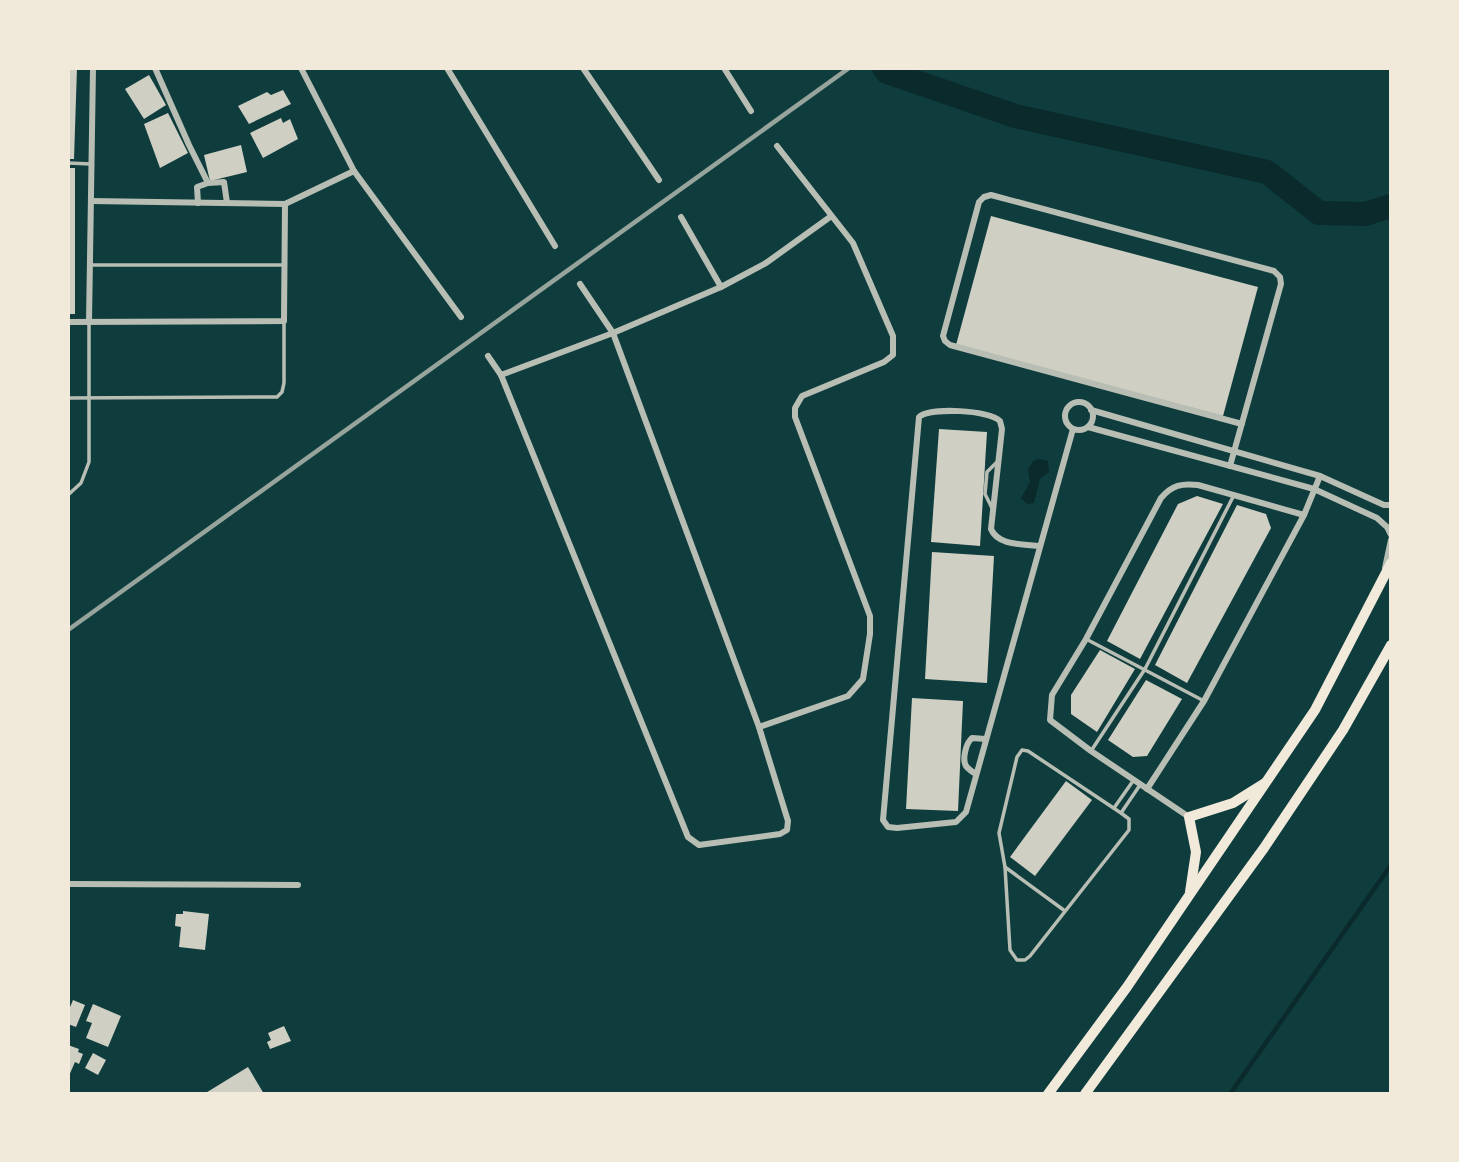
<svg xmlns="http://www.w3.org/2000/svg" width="1459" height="1162" viewBox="0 0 1459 1162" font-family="'Libre Baskerville',serif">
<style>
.water{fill:#0a2a2b}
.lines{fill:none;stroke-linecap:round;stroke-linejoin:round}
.stream{stroke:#0a2a2b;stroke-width:4.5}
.river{stroke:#0a2a2b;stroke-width:24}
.building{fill:#cfcfc3}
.service{stroke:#b8beb3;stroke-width:3.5}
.minor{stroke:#b8beb3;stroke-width:6}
.primary{stroke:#f1e9da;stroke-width:10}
.rail{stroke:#97a49c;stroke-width:4.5}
</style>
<rect width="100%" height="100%" fill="#0f3d3e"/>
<!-- water -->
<path class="water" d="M1040 459 1048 461 1049 472 1040 479 1034 503 1027 504 1021 498 1030 482 1028 469 1034 460Z"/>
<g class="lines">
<!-- stream -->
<path class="stream" d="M1230 1094 1391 865"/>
<!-- river -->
<path class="river" d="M884 68 887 72 1015 116 1267 172 1319 213 1365 214 1391 206"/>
</g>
<!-- building -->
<g class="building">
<path d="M68 68H77L74 159H68Z"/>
<path d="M149 75 166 105 144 119 125 89Z"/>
<path d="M283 90 291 104 249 124 238 106 267 92 271 95Z"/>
<path d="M168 113 188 153 160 168 144 124Z"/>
<path d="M281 118 283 123 290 119 298 139 263 158 250 133Z"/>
<path d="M241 145 247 172 210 181 204 155Z"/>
<rect x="68" y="168" width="7" height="146"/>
<path d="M991 216 1258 287 1223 416 956 345Z"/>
<path d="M939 429 987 432 980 546 931 542Z"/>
<path d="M1197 496 1223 504 1140 659 1107 641 1178 504Z"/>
<path d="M1237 505 1266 514 1271 528 1187 683 1155 665Z"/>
<path d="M932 552 994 556 987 683 925 679Z"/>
<path d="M1100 650 1135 669 1097 732 1071 714V695Z"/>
<path d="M1146 680 1182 699 1147 756 1133 757 1108 740Z"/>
<path d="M912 698 963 701 958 811 906 809Z"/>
<path d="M1066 781 1092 800 1035 876 1010 857Z"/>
<path d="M183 911 209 914 205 950 179 947 181 927 175 926 176 914H183Z"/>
<path d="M73 1000 85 1005 76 1027 68 1024V1012Z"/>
<path d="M93 1004 121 1016 108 1047 86 1038 92 1023 86 1021Z"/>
<path d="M284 1026 291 1041 270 1049 267 1042 271 1040 268 1033Z"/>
<path d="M68 1045 79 1049 78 1052 83 1054 79 1064 75 1062 68 1078Z"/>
<path d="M93 1053 106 1060 98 1075 85 1068Z"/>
<path d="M248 1067 264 1094H204Z"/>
</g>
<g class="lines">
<!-- service -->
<g class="service">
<path d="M68 163 91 164"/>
<path d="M90 265H284"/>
<path d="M68 398 277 397 282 392 284 383V321"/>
<path d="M68 495 81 483 89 462V322"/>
<path d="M992 508 985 494 987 472 997 462"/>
<path d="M1086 639 1204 701"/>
<path d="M1022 750 1028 751 1121 813 1129 819V830L1030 956 1025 960H1017L1010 950 1005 867 999 833 1017 757Z"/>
<path d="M1091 751 1145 669 1234 495"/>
<path d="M1114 808 1133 781"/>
<path d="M1121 813 1140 785"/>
<path d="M1005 867 1065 911"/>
</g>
<!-- minor -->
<g class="minor">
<path d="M155 68 189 145 208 183 197 187 198 203"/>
<path d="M301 68 354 171 461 317"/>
<path d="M447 68 555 246"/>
<path d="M583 68 659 180"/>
<path d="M724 68 751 111"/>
<path d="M208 183 224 182 227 203"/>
<path d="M91 201 285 204 354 171"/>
<path d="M681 217 721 287"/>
<path d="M68 322 284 321 285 204"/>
<path d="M89 322 93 68"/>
<path d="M488 356 501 375 688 837 699 845 780 834 787 830 788 821 759 727 613 333 580 284"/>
<path d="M501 375 613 333 721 287 766 263 830 217"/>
<circle cx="1079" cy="416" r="14"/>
<path d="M1091 410 1320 476 1384 505H1391"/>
<path d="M1088 427 1314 489 1377 518 1387 527 1391 535"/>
<path d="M1230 466 1281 284 1280 277 1274 271 991 195 984 197 979 202 943 336 945 341 950 345 1242 424"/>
<path d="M1040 546C1023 544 998 546 991 529L1002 429 1000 421C989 410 931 407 919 417L883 820 888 827 897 828 956 822 966 812 1073 429"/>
<path d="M1385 568 1391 540"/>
<path d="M759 727 848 696 863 679 870 634V616L795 417V408L802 396 884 362 893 355V336L853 243 777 146"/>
<path d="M976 774C974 773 968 769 966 766 962 759 966 743 972 738L986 739"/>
<path d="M1147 789 1204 701 1304 515 1320 476"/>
<path d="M1189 817 1091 751 1050 720 1052 695 1086 639 1161 498C1172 485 1182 483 1198 485L1304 515"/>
<path d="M68 884 298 885"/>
</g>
<!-- primary -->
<g class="primary">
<path d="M1190 892 1196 852 1189 817 1233 803 1265 783"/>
<path d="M1048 1094 1127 987 1315 710 1391 563"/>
<path d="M1085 1094 1264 848 1343 730 1391 645"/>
</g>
<!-- rail -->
<path class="rail" d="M68 630 849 68"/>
</g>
<!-- border -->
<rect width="1459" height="1162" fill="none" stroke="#f1e9da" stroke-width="140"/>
</svg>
